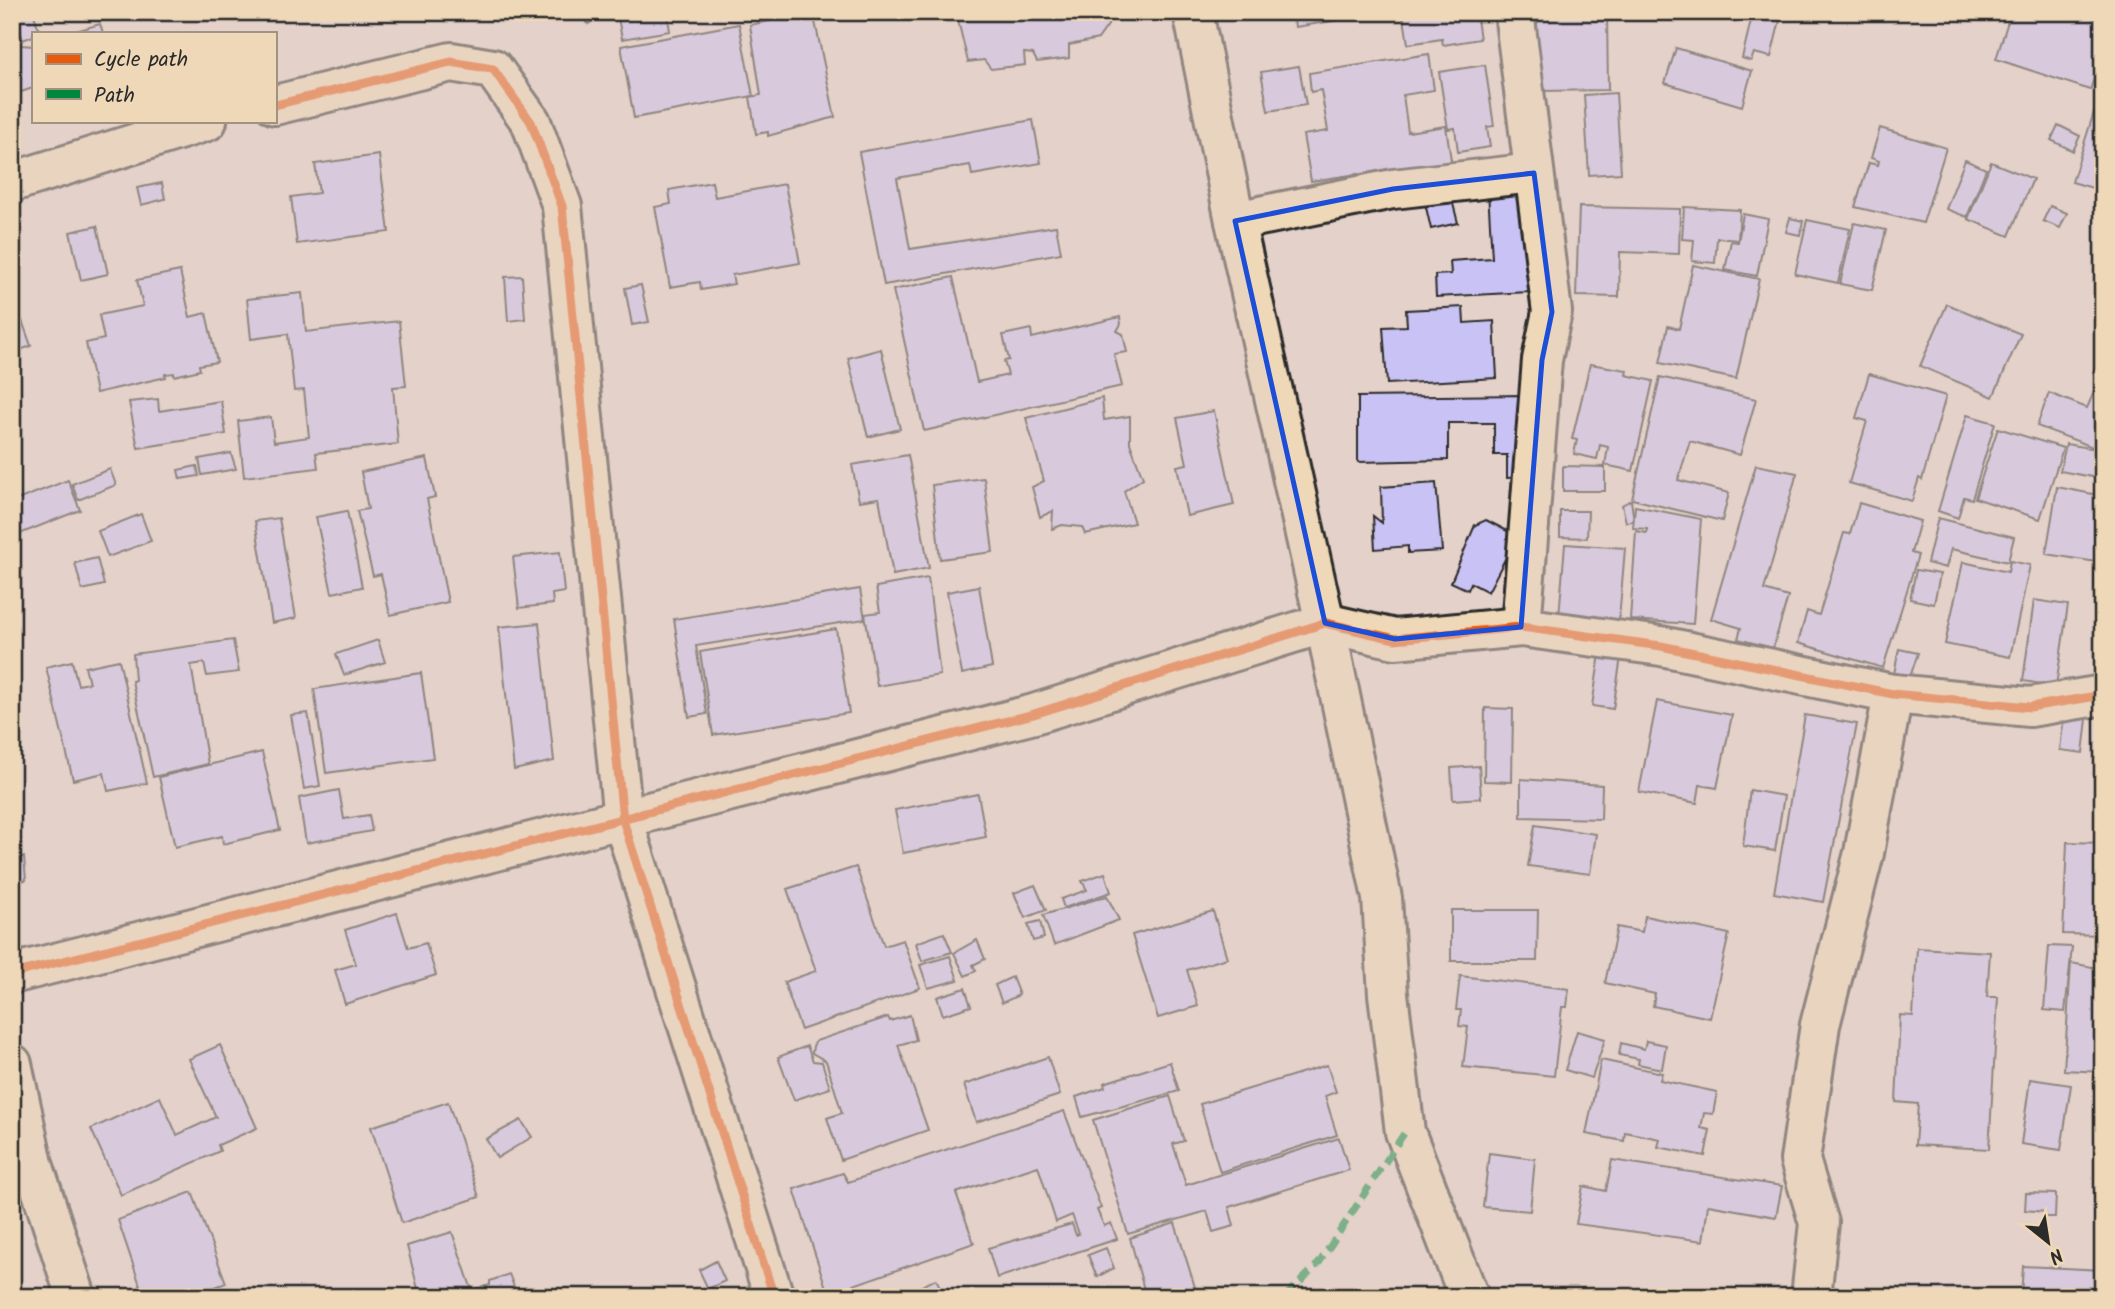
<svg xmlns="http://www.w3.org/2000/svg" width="2115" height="1309" viewBox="0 0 2115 1309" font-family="Kalam,sans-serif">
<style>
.building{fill:#c9c2f4;stroke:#2b2b2b;stroke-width:2}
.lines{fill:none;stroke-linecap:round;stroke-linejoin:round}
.minor-casing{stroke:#2b2b2b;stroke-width:44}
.minor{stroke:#efd8b7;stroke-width:38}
.quiet{stroke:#00873e;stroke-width:7;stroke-dasharray:14 7;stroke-linecap:butt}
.cycleway-casing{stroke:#efd8b7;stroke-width:13}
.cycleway{stroke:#e8590c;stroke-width:9}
.marked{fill:none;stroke:#1d4ed8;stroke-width:5;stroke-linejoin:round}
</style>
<rect width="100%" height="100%" fill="#e4d1c9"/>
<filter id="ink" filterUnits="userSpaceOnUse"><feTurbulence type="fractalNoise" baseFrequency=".0143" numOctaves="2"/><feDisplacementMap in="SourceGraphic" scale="14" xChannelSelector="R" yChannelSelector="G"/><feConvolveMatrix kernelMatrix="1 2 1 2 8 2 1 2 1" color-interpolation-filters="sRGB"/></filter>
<g filter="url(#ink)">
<!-- building -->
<g class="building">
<path d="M14 12H33L40 33H33V36L23 40Z"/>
<path d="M581 12H601L603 15 588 24Z"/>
<path d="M617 12H667L670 31 622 39Z"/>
<path d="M813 12 835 117 768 136V132L756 134 750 97 761 95 750 25Z"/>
<path d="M956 12H1111L1108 25 1098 39 1069 45V58L1037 62 1033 54 1024 53 1025 65 991 69 984 60 968 62Z"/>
<path d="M1293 12H1389L1295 27Z"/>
<path d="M1403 12H1476L1480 39 1443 45 1442 39 1408 44Z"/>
<path d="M1537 12H1607L1608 90 1538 91Z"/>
<path d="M1753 12H1782L1771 57 1754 53 1751 61 1742 58Z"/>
<path d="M2011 12H2075L2103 21V52L2090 90 1996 59Z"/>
<path d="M12 14 22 45 33 46V88L12 95Z"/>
<path d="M100 24 103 33H69Z"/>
<path d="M739 24 753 96 634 118 621 46Z"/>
<path d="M1676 48 1752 71 1742 106 1665 83Z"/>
<path d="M1429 54 1434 90 1403 95 1408 132 1446 126 1452 167 1360 183 1358 174 1311 181 1303 135 1328 131 1321 90 1311 92 1309 73Z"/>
<path d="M1485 65 1494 126 1487 127 1490 147 1458 152 1455 128 1448 129 1439 72Z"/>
<path d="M1299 66 1306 105 1268 111 1261 72Z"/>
<path d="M1616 93 1621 173 1589 175 1584 95Z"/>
<path d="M2094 112 2103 115V191L2072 182Z"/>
<path d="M1033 120 1041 163 972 175 970 165 897 178 910 249 1056 226 1061 253 884 285 859 152Z"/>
<path d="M2058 125 2080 136 2073 151 2051 140Z"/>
<path d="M1880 128 1946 148 1923 223 1855 207 1869 163 1878 165 1879 161 1871 158Z"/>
<path d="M379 155 389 232 297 244 291 197 319 193 315 164Z"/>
<path d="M1965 160 1986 169 1967 217 1946 209Z"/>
<path d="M1991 162 2033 179 2009 236 1968 219Z"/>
<path d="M712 182 715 197 785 184 800 263 732 275 734 284 701 290 700 282 670 287 655 207 671 204 669 190Z"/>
<path d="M162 183 165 199 141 205 137 188Z"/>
<path d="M1523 188 1529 292 1436 297 1435 275 1451 274 1450 261 1492 258 1488 191Z"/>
<path d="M1451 196 1458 223 1431 229 1425 203Z"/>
<path d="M2050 206 2067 213 2060 228 2043 221Z"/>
<path d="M1579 207 1680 209 1679 254 1620 252 1619 297 1576 296Z"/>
<path d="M1684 207 1740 210 1738 240 1717 238 1715 263 1692 261 1694 240 1682 239Z"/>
<path d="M1743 214 1768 219 1757 276 1725 270 1731 241 1738 242Z"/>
<path d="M1790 218 1803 221 1800 235 1786 232Z"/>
<path d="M1807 220 1850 229 1838 283 1795 274Z"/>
<path d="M1854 223 1886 230 1872 290 1840 284Z"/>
<path d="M97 226 108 274 81 280 70 232Z"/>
<path d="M1693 265 1759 279 1736 379 1660 363 1668 326 1679 329Z"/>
<path d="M180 271 190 317 206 313 217 362 199 365 200 370 174 376V373L165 374 166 377 96 393 86 343 104 339 99 315 143 306 137 280Z"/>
<path d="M522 276 525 319 508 321 505 277Z"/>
<path d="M953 277 977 382 1008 375 1004 361 1009 360 1003 335 1031 329 1032 338 1120 317 1121 324 1117 331 1123 334 1127 352 1114 354 1122 386 924 431 893 290Z"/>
<path d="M641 285 649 322 632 325 625 288Z"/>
<path d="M12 292 31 346 12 353Z"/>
<path d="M302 293 306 332 399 321 406 386 393 387 398 444 316 453 318 468 244 477 238 421 271 417 274 442 309 437 304 390 294 391 288 334 251 339 247 299Z"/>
<path d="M1947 304 2021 334 1993 397 1920 366Z"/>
<path d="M1463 307 1464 323 1494 321 1497 378 1387 384 1383 327 1407 326 1406 310Z"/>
<path d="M2103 348V437L2098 449 2037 426 2049 393 2087 408 2101 376 2093 372Z"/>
<path d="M881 349 900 429 868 437 848 358Z"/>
<path d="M1590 364 1627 370 1626 375 1653 381 1633 471 1605 465 1608 447 1600 445 1597 459 1574 454 1577 440 1572 439Z"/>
<path d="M1869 374 1946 396 1922 480 1919 478 1912 501 1849 483 1867 421 1856 418Z"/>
<path d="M1660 377 1756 399 1740 455 1690 441 1678 480 1729 493 1722 521 1632 499Z"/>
<path d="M1523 395 1524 477 1507 478V455H1494V423H1448V460L1358 462V397Z"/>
<path d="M1102 398 1104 420 1130 416V443L1143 478 1124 491 1134 523 1085 534 1082 527 1062 525 1052 529 1053 511 1040 517 1032 487 1044 481 1026 418Z"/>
<path d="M158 399 159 411 221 401 226 434 138 448 129 402Z"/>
<path d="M1214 411 1234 505 1187 516 1177 466 1187 464 1177 418Z"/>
<path d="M1967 415 1995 423 1972 499 1964 497 1958 518 1938 511Z"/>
<path d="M1998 428 2063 448 2040 519 1975 498Z"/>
<path d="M2066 444 2103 450V479L2060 471Z"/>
<path d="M231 453 236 469 202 475 199 459Z"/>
<path d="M908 455 929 568 893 575 879 498 859 501 852 465Z"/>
<path d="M427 458 435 497 427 499 448 602 390 615 381 574 373 576 357 511 368 509 361 472Z"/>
<path d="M1756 465 1797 473 1764 590 1788 597 1773 648 1738 639 1741 628 1711 619Z"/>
<path d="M197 466 199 476 180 479 178 470Z"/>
<path d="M1563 466 1605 467V491H1563Z"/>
<path d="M110 469 116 485 78 500 72 484Z"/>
<path d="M984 478 993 552 940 559 932 485Z"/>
<path d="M68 480 80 510 12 537V502Z"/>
<path d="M1436 483 1442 551 1408 553V546L1375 549 1373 516 1382 523 1381 487Z"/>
<path d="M2057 487 2103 496V563L2046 554Z"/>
<path d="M1631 500 1634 521 1626 522 1622 505Z"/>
<path d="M1859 503 1920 521 1911 553 1918 555 1883 668 1798 643 1807 611 1819 615 1844 533 1850 534Z"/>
<path d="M1635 506 1701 519 1693 624 1630 620 1636 531 1647 533V529L1633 528Z"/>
<path d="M347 511 362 587 332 593 316 517Z"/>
<path d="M1560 511H1588L1587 538 1560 537Z"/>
<path d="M141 514 151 541 108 557 98 531Z"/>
<path d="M279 518 296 618 272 623 255 521Z"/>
<path d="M1938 518 2014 537 2008 562 1951 549 1946 568 1927 563Z"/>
<path d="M1486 520 1517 536 1488 592 1471 583 1468 590 1451 582 1475 525Z"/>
<path d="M1565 544 1625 548 1619 620 1559 617Z"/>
<path d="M560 552 564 592 552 594 553 604 519 608 513 557Z"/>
<path d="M97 558 104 585 82 590 75 563Z"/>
<path d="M2010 561 2030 565 2010 657 1945 644 1963 562 2008 572Z"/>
<path d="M1916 570 1940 574 1934 604 1910 599Z"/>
<path d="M2095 573 2103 574V589L2095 588Z"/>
<path d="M928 578 940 675 877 686 865 614 880 612 876 587Z"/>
<path d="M979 586 992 667 962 674 947 592Z"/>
<path d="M860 589 865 619 696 646 707 714 689 717 674 619Z"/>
<path d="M2034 600 2068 605 2056 686 2023 681Z"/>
<path d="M539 623 554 761 514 770 499 627Z"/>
<path d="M836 629 849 713 713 735 700 652Z"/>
<path d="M233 640 239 672 207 676 204 663 191 665 208 764 153 777 132 681 135 680 133 654Z"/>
<path d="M378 640 385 662 344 675 336 654Z"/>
<path d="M1899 649 1918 653 1908 683 1893 679Z"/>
<path d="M1600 654 1621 657 1613 709 1592 706Z"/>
<path d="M119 660 147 783 108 791 104 773 73 780 46 667 72 661 78 685 89 683 85 667Z"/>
<path d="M421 673 433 758 326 773 314 689Z"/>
<path d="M1657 701 1732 715 1717 788 1700 785 1697 803 1639 792Z"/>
<path d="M1485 708 1513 709 1512 782 1484 781Z"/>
<path d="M308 713 320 786 304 789 291 715Z"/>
<path d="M1805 715 1857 724 1823 902 1774 893Z"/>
<path d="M2064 716 2087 719 2083 753 2060 750Z"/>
<path d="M262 752 280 830 223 844 222 836 175 847 159 777Z"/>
<path d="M1479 766 1481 798 1453 800 1451 768Z"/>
<path d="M1521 779 1602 785 1601 819 1521 817Z"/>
<path d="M339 790 344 819 369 815 372 831 306 843 299 798Z"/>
<path d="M1750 790 1784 796 1775 851 1743 846Z"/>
<path d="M978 794 986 837 903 853 895 810Z"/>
<path d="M1535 825 1596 834 1590 874 1528 866Z"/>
<path d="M2067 842 2103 843V935L2063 934Z"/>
<path d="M12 857H24L26 880 12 882Z"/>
<path d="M856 867 884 946 903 940 920 988 801 1030 784 982 816 971 787 889Z"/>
<path d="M1105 873 1111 892 1064 908 1061 899 1087 890 1082 881Z"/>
<path d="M1035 885 1046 910 1025 918 1014 893Z"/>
<path d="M1107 896 1119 920 1054 945 1043 915Z"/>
<path d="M1451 910H1538L1537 961H1451Z"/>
<path d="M1213 911 1227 958 1187 970 1198 1006 1158 1018 1132 935Z"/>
<path d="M397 913 408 948 426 943 436 975 345 1004 335 970 356 964 345 930Z"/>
<path d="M1645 916 1729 934 1710 1018 1653 1006 1655 994 1605 983 1617 927 1642 932Z"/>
<path d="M1040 921 1044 938 1033 941 1028 924Z"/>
<path d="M944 933 952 952 922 961 916 943Z"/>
<path d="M977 940 985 959 973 965 976 971 965 976 954 953Z"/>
<path d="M2049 946 2072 947 2065 1012 2044 1010Z"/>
<path d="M1917 948 1990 952 1987 997H1998L1989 1149 1915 1145 1918 1104 1896 1102 1900 1015 1913 1016Z"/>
<path d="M950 956 958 980 928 988 920 965Z"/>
<path d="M2071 963 2103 969V1072L2064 1070Z"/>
<path d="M1460 976 1569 989 1567 1007H1562L1554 1076 1463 1067 1468 1027 1459 1026 1461 1010H1456Z"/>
<path d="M1012 977 1019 995 1002 1003 995 985Z"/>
<path d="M965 988 971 1006 943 1015 937 997Z"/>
<path d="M910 1015 916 1040 898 1045 928 1130 841 1160 827 1118 842 1113 826 1061 812 1053 813 1046 816 1041 888 1017 890 1021Z"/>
<path d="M1577 1031 1605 1039 1592 1078 1565 1070Z"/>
<path d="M1646 1041 1666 1045 1662 1069 1638 1064 1639 1059 1619 1055 1621 1043 1644 1049Z"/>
<path d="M220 1045 257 1128 218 1145 220 1151 121 1195 91 1129 160 1097 177 1135 216 1117 189 1059Z"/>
<path d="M807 1046 813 1061 822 1062 830 1088 794 1100 778 1057Z"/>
<path d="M1048 1057 1060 1095 976 1122 964 1085Z"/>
<path d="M1601 1060 1662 1073 1660 1080 1717 1092 1713 1114 1704 1113 1701 1128 1710 1130 1705 1156 1658 1147 1660 1139 1625 1132 1624 1141 1586 1134Z"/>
<path d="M1170 1062 1179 1091 1082 1117 1076 1097 1105 1087 1104 1083Z"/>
<path d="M1327 1065 1336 1092 1325 1096 1337 1135 1220 1172 1200 1104Z"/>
<path d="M2030 1079 2071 1085 2061 1150 2021 1144Z"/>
<path d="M1170 1096 1184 1141 1173 1144 1186 1185 1339 1138 1349 1170 1229 1207 1234 1226 1213 1232 1207 1211 1128 1234 1093 1120Z"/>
<path d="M448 1102 479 1197 402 1223 371 1127Z"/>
<path d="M1064 1111 1101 1208 1097 1210 1104 1226 1111 1223 1117 1239 997 1278 988 1248 1072 1224 1076 1235 1079 1234 1072 1215 1056 1222 1038 1166 956 1193 974 1243 828 1294 794 1189 843 1173 848 1182Z"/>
<path d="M521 1120 532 1137 497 1158 486 1139Z"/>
<path d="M1489 1153 1535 1159 1530 1211 1483 1207Z"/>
<path d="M1612 1160 1782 1186 1776 1217 1708 1205 1703 1241 1576 1224 1583 1186 1606 1191Z"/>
<path d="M192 1192 226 1283 189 1297H144L118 1220Z"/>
<path d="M2026 1193 2056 1194 2055 1217H2045V1212L2025 1210Z"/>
<path d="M1175 1223 1198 1297H1146L1130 1238Z"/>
<path d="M452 1232 472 1290 490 1285V1281L509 1274 518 1297H420L407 1246Z"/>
<path d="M1106 1248 1114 1268 1097 1277 1088 1255Z"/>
<path d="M716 1261 725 1281 708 1289 699 1270Z"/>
<path d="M2023 1266 2103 1270V1297H2021Z"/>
<path d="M936 1279 941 1289 919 1297 916 1289Z"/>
</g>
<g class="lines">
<!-- minor casing -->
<g class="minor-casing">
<g id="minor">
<path d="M1193 12 1235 221 1325 623 1382 898 1388 994 1405 1132 1469 1297"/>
<path d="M1514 12 1552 312 1542 360 1521 627"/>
<path d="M275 105 451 62 493 69 531 122 562 206 623 820 774 1297"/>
<path d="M12 182 207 121"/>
<path d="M1235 221 1393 189 1534 173"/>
<path d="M12 974 1034 714 1325 623 1395 639 1521 627 1661 646 1893 694 2030 707 2103 695"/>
<path d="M12 1064 33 1164 76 1297"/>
<path d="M1811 1297 1819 1223 1800 1160 1820 1025 1864 853 1893 694"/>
</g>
</g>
<!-- minor -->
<use href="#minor" class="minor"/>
<!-- quiet -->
<path class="quiet" d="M1285 1297 1319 1263 1405 1132"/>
<!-- cycleway casing -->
<g class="cycleway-casing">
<g id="cycleway">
<path d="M275 105 451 62 493 69 531 122 562 206 623 820 774 1297"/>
<path d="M12 974 1034 714 1325 623 1395 639 1521 627 1661 646 1893 694 2030 707 2103 695"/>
</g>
</g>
<!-- cycleway -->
<use href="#cycleway" class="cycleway"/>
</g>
</g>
<!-- marked area -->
<path d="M0 0H2115V1309H0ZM1534 173 1552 312 1542 360 1521 627 1395 639 1325 623 1235 221 1393 189Z" fill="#e4d1c9" fill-opacity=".55" fill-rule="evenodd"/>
<path class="marked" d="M1534 173 1552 312 1542 360 1521 627 1395 639 1325 623 1235 221 1393 189Z"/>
<!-- margin -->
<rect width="2115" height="1309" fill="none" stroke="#efd8b7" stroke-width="42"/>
<rect x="21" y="21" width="2073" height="1267" fill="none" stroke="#2b2b2b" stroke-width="2.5" filter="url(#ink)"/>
<!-- legend -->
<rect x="32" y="32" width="245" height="91" fill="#efd8b7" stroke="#a1937f" stroke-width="2"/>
<rect x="46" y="54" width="35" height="10" fill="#e8590c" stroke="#a1937f" stroke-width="2"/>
<text x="94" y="66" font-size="21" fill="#2b2b2b">Cycle path</text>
<rect x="46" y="89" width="35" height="10" fill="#00873e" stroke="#a1937f" stroke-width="2"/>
<text x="94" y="102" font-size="21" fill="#2b2b2b">Path</text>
<!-- north arrow -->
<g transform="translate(2048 1242) rotate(150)" stroke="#efd8b7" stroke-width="5" paint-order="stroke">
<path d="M0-5L12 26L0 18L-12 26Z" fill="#2b2b2b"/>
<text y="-10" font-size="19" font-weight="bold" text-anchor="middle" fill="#2b2b2b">N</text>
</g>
</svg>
